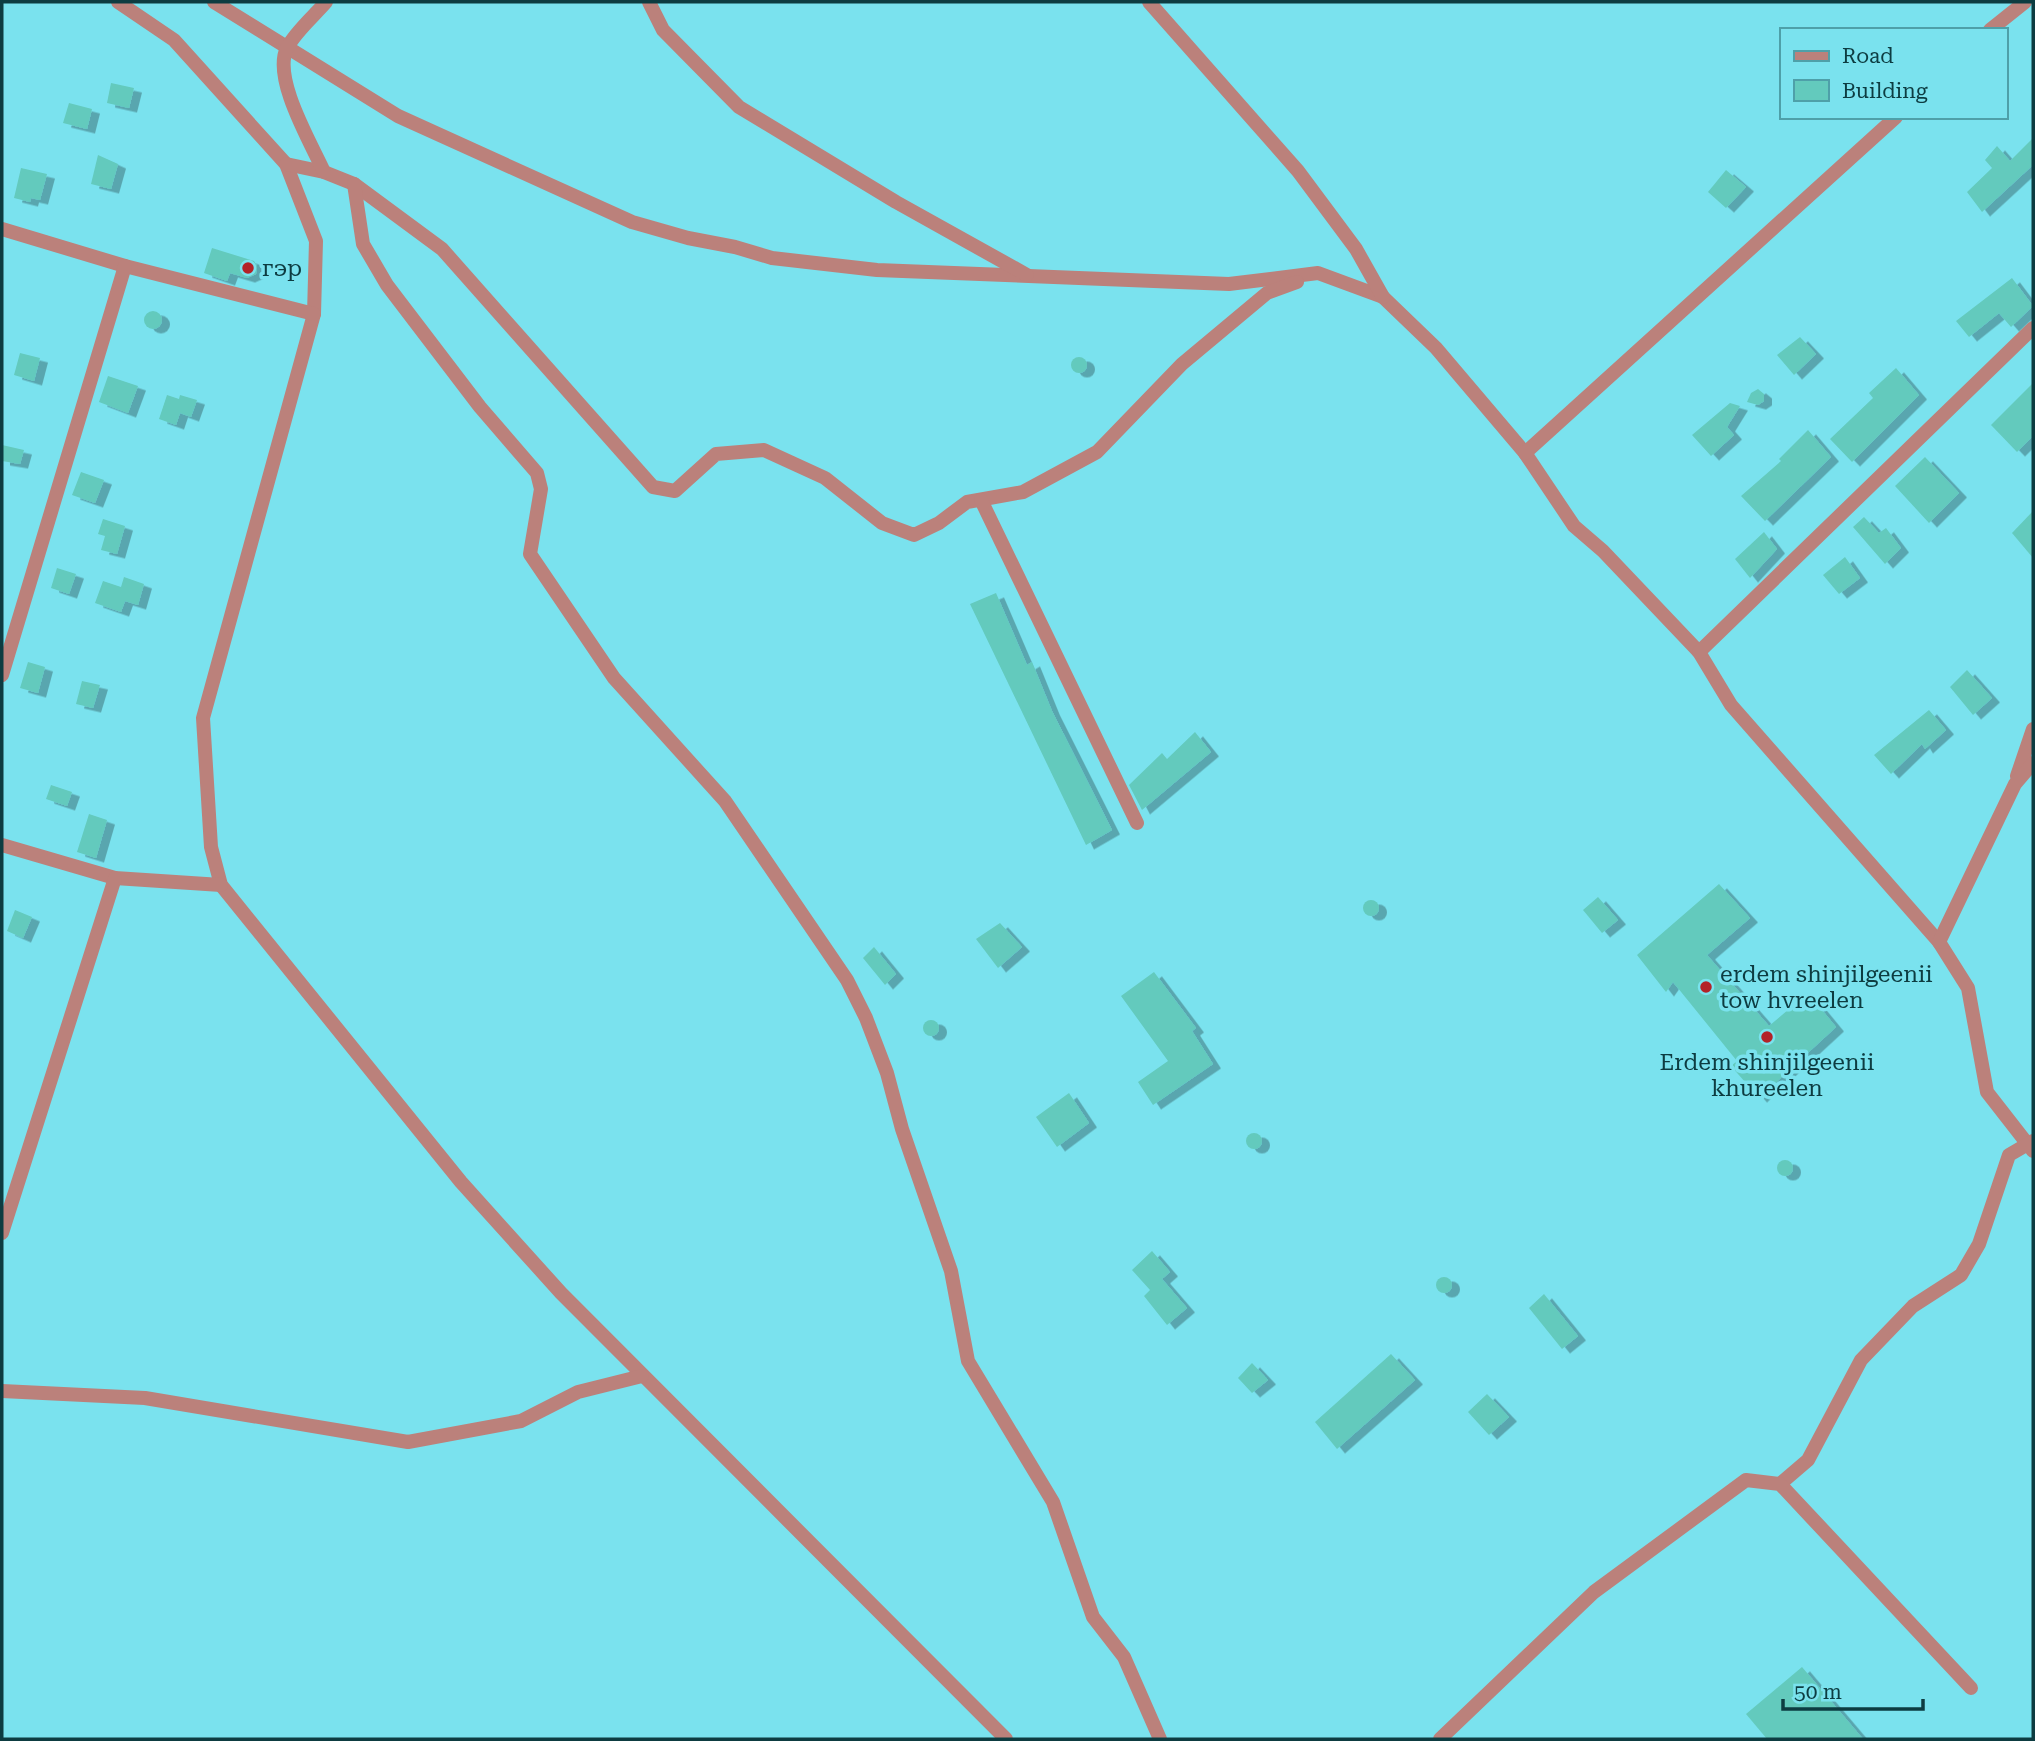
<svg xmlns="http://www.w3.org/2000/svg" width="2035" height="1741" viewBox="0 0 2035 1741" font-family="'Roboto Serif',serif">
<style>
.building{fill:#63cabd;filter:url(#shadow)}
.lines{fill:none;stroke-linecap:round;stroke-linejoin:round}
.street{stroke:#bb817b;stroke-width:14}
.poi-dot{fill:#b32228;stroke:#7ae2ee;stroke-width:2.5}
.labels{text-anchor:middle;dominant-baseline:central;stroke-width:7;stroke-linejoin:round;paint-order:stroke}
.poi-label{font-size:23px;fill:#0d3c41;stroke:#7ae2ee;text-anchor:start}
</style>
<defs>
<filter id="shadow"><feDropShadow dx="8" dy="4.5" stdDeviation="0" flood-color="#0004"/></filter>
</defs>
<rect width="100%" height="100%" fill="#7ae2ee"/>
<!-- building -->
<g class="building">
<path d="M111 83 134 88 129 108 107 103Z"/>
<path d="M69 103 92 109 87 129 63 123Z"/>
<path d="M2033 138V165L1982 212 1967 192 1992 168 1985 160 1997 146 2010 161Z"/>
<path d="M98 155 118 164 111 189 91 184Z"/>
<path d="M21 168 47 174 40 200 31 198 30 202 14 198Z"/>
<path d="M1726 170 1746 187 1726 208 1708 192Z"/>
<path d="M212 248 254 261 257 266 256 274 247 278 230 273 227 281 204 273Z"/>
<path d="M2012 278 2033 306 2011 327 1999 313 1969 337 1956 321Z"/>
<circle cx="153" cy="320" r="9"/>
<path d="M1800 337 1816 354 1794 375 1777 355Z"/>
<path d="M20 353 40 358 34 381 14 375Z"/>
<circle cx="1079" cy="365" r="8"/>
<path d="M1896 368 1919 395 1852 462 1830 439 1873 398 1869 393Z"/>
<path d="M108 376 138 386 128 413 99 402Z"/>
<path d="M2033 383V436L2017 452 1991 425Z"/>
<path d="M1758 389 1764 394V401L1758 405 1747 402 1751 393Z"/>
<path d="M167 395 179 399 180 395 197 400 191 417 180 413 176 425 159 419Z"/>
<path d="M1730 403 1740 406 1727 427 1734 435 1711 456 1692 435Z"/>
<path d="M1808 430 1831 457 1765 521 1741 496 1781 461 1779 459Z"/>
<path d="M2 445 24 450 20 464 2 461Z"/>
<path d="M1925 457 1959 493 1929 523 1895 486Z"/>
<path d="M81 472 104 480 95 503 72 495Z"/>
<path d="M2033 511V558L2012 533Z"/>
<path d="M1864 517 1879 533 1886 528 1901 548 1885 564 1853 527Z"/>
<path d="M103 519 125 526 117 554 101 550 105 536 98 534Z"/>
<path d="M1764 532 1777 549 1750 578 1735 559Z"/>
<path d="M1845 557 1860 578 1839 594 1823 575Z"/>
<path d="M57 568 76 574 69 594 51 588Z"/>
<path d="M124 577 144 584 138 605 125 601 121 612 95 603 103 581 121 587Z"/>
<path d="M996 593 1027 665 1032 662 1052 711 1112 830 1086 845 970 604Z"/>
<path d="M28 662 45 667 38 693 20 688Z"/>
<path d="M1967 670 1992 698 1973 715 1950 687Z"/>
<path d="M82 681 100 685 93 708 76 704Z"/>
<path d="M1929 710 1946 730 1925 749 1922 744 1891 774 1874 755Z"/>
<path d="M1195 732 1211 752 1142 810 1129 785 1162 753 1167 759Z"/>
<path d="M51 785 72 792 67 806 46 799Z"/>
<path d="M89 814 107 820 96 858 77 852Z"/>
<path d="M1719 884 1750 918 1707 955 1769 1026 1808 993 1836 1027 1759 1098 1731 1066 1737 1061 1673 982 1666 992 1637 955Z"/>
<path d="M1598 897 1618 920 1602 933 1583 910Z"/>
<circle cx="1371" cy="908" r="8"/>
<path d="M15 910 32 917 23 938 7 931Z"/>
<path d="M1000 923 1022 947 998 968 976 939Z"/>
<path d="M874 947 896 974 885 985 863 958Z"/>
<path d="M1154 972 1196 1028 1192 1031 1213 1064 1153 1105 1138 1082 1168 1061 1121 996Z"/>
<circle cx="931" cy="1028" r="8"/>
<path d="M1069 1093 1089 1123 1057 1147 1036 1117Z"/>
<circle cx="1254" cy="1141" r="8"/>
<circle cx="1785" cy="1168" r="8"/>
<path d="M1152 1251 1170 1272 1162 1279 1187 1308 1167 1325 1144 1296 1150 1290 1132 1270Z"/>
<circle cx="1444" cy="1285" r="8"/>
<path d="M1544 1294 1578 1336 1562 1349 1529 1308Z"/>
<path d="M1391 1354 1415 1380 1337 1449 1315 1422Z"/>
<path d="M1252 1363 1268 1380 1252 1393 1238 1378Z"/>
<path d="M1487 1394 1509 1417 1489 1435 1468 1412Z"/>
<path d="M1802 1667 1863 1739H1767L1746 1714Z"/>
</g>
<g class="lines">
<!-- street -->
<g class="street">
<path d="M118 2 174 40 286 164 316 241 314 314 203 718 211 847 221 885 461 1182 561 1293 1006 1739"/>
<path d="M214 2 398 116 632 222 688 238 735 247 772 258 877 270 1229 284 1318 273 1383 297 1436 348 1525 453 1574 526 1603 551 1699 652 1731 705 1939 942 1968 988 1987 1092 2033 1151"/>
<path d="M649 2 663 30 739 107 896 202 1027 275"/>
<path d="M1149 2 1298 171 1356 249 1383 297"/>
<path d="M1990 30 2025 2"/>
<path d="M286 164 324 172 354 184 442 249 653 487 675 491 716 454 764 450 825 478 882 523 914 535 939 523 967 502 1023 492 1097 452 1182 364 1267 293 1297 282"/>
<path d="M324 172C311 143 272 78 287 48 295 32 314 16 326 2"/>
<path d="M354 184 363 244 387 285 480 407 537 473 541 489 530 554 614 678 725 801 847 980 866 1018 887 1073 902 1129 951 1271 968 1361 1053 1502 1093 1617 1124 1657 1160 1739"/>
<path d="M2 229 125 266 314 314"/>
<path d="M1525 453 1896 117"/>
<path d="M981 500 1137 823"/>
<path d="M1699 652 2033 328"/>
<path d="M2 675 125 266"/>
<path d="M2017 776 2033 729"/>
<path d="M2 845 115 878 221 885"/>
<path d="M1939 942 2015 784 2033 763"/>
<path d="M2 1233 115 878"/>
<path d="M2 1391 145 1398 408 1442 521 1421 578 1392 642 1376"/>
<path d="M1780 1484 1808 1460 1861 1360 1913 1306 1961 1275 1979 1244 2009 1155 2033 1141"/>
<path d="M1440 1739 1594 1592 1746 1480 1780 1484 1971 1688"/>
</g>
</g>
<!-- markers -->
<g class="poi-dot">
<circle cx="248" cy="268" r="7"/>
<circle cx="1706" cy="987" r="7"/>
<circle cx="1767" cy="1037" r="7"/>
</g>
<g class="labels">
<!-- poi labels -->
<g class="poi-label">
<text x="262" y="268">гэр</text>
<text x="1720" y="974">erdem shinjilgeenii<tspan x="1720" dy="26">tow hvreelen</tspan></text>
<text x="1767" y="1062" text-anchor="middle">Erdem shinjilgeenii<tspan x="1767" dy="26">khureelen</tspan></text>
</g>
</g>
<!-- border -->
<rect width="2035" height="1741" fill="none" stroke="#0d3c41" stroke-width="7"/>
<!-- legend -->
<rect x="1780" y="28" width="228" height="91" fill="#7ae2ee" stroke="#4ea0a9" stroke-width="2"/>
<rect x="1794" y="51" width="35" height="10" fill="#bb817b" stroke="#4ea0a9" stroke-width="2"/>
<text x="1842" y="63" font-size="21" fill="#0d3c41">Road</text>
<rect x="1794" y="80" width="35" height="21" fill="#63cabd" stroke="#4ea0a9" stroke-width="2"/>
<text x="1842" y="98" font-size="21" fill="#0d3c41">Building</text>
<!-- scale -->
<path d="M1783 1699v10h140v-10" fill="none" stroke="#0d3c41" stroke-width="3.5"/>
<text x="1794" y="1699" font-size="21" fill="#0d3c41" stroke="#7ae2ee" stroke-width="5" paint-order="stroke">50 m</text>
</svg>
